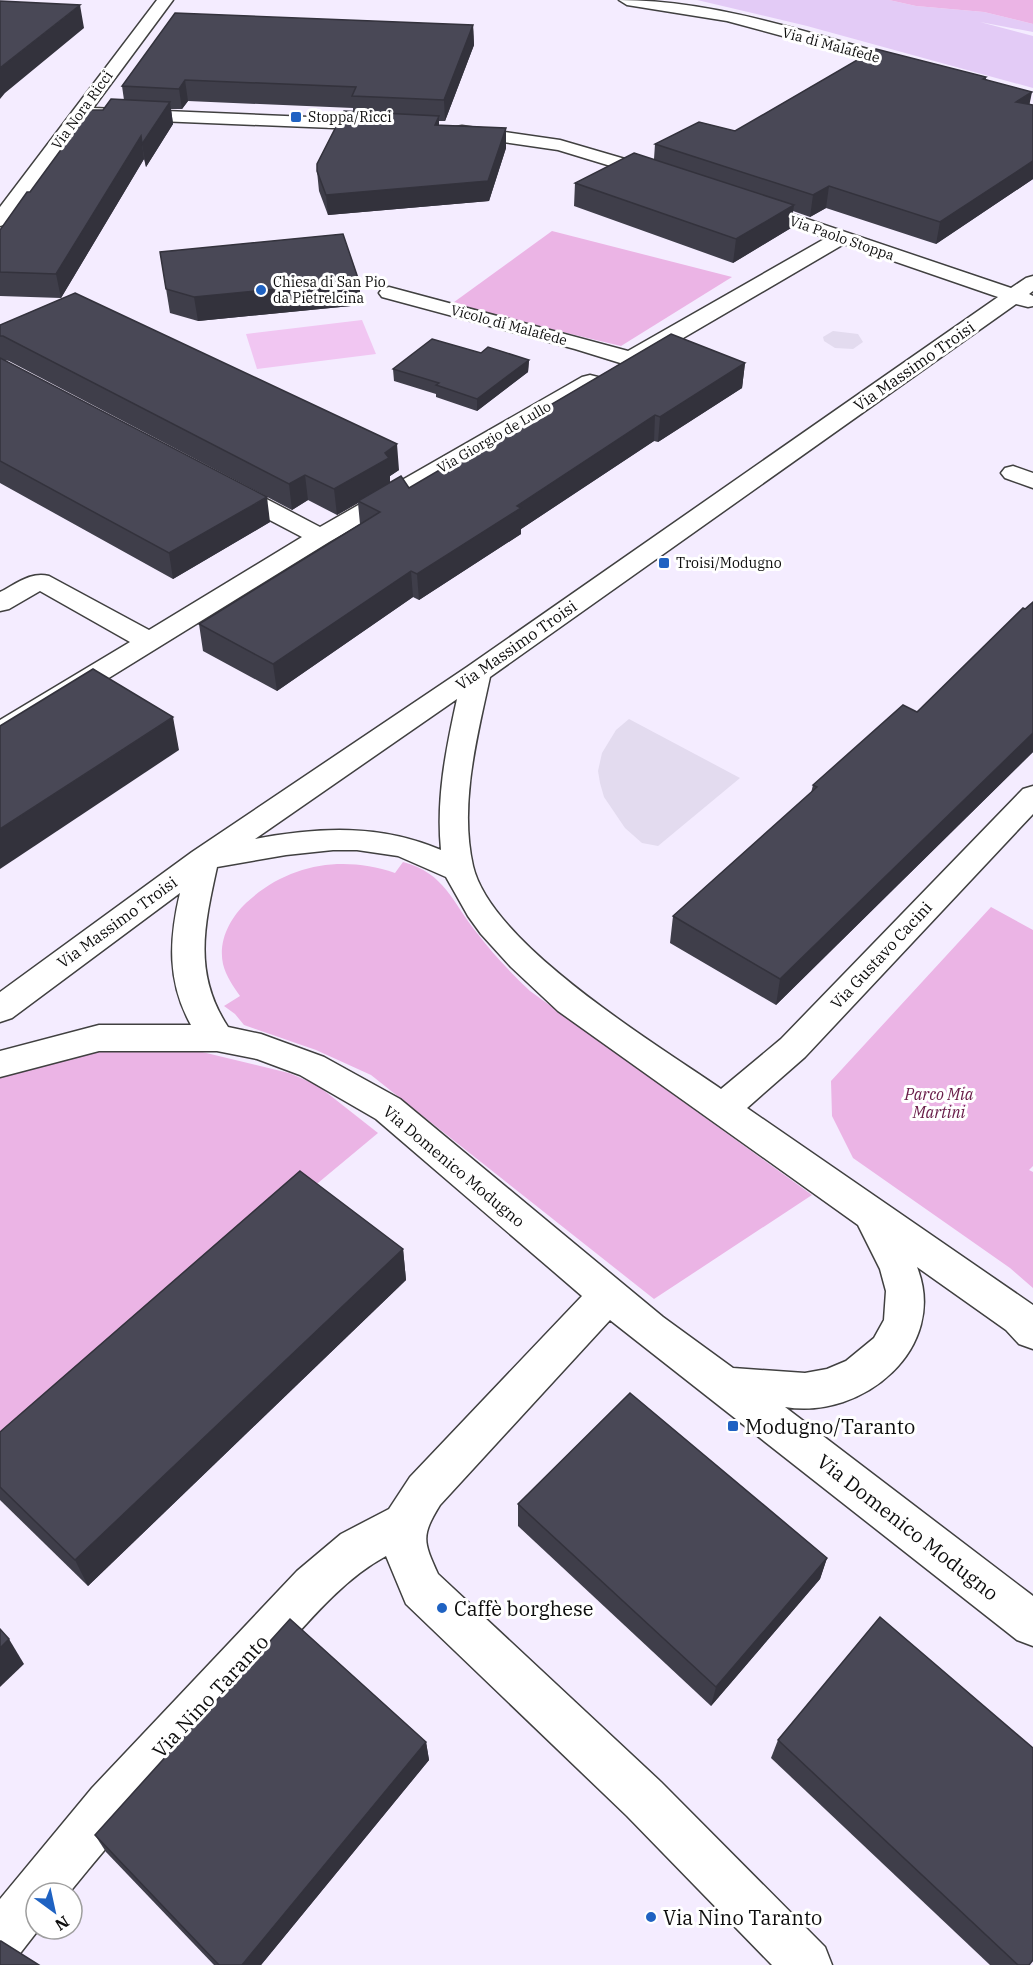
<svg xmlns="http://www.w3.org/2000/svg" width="1033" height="1965" viewBox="0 0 1033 1965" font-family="'IBM Plex Serif',serif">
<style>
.farmland{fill:#e3cbf6}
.green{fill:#ebb4e5}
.pitch{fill:#f1c6f2}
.plaza{fill:#e3dbef}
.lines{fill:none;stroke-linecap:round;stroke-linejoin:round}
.minor-casing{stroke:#404040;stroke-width:3}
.minor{fill:#fff;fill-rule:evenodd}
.wall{fill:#3f3e4a}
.shaded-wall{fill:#33323c}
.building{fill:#494856;stroke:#33323c;stroke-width:1.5}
.poi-dot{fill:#1f62c2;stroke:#fff;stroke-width:2}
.labels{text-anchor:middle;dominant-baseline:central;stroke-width:6;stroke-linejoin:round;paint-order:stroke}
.far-street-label{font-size:14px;fill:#0d0d0d;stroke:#fff}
.far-poi-label{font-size:14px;fill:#0d0d0d;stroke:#fff;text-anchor:start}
.street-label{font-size:16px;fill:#0d0d0d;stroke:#fff}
.park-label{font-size:16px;font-style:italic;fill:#671a46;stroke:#fff}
.near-poi-label{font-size:20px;fill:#0d0d0d;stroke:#fff;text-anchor:start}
.near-street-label{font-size:20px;fill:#0d0d0d;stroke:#fff}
</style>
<rect width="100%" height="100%" fill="#f4ecff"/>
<!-- farmland -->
<path class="farmland" d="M697 0H889L916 6 984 12 1033 24V32L980 22 1033 36V88L807 26Z"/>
<!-- green -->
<g class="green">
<path d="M889 0H1033V24L984 12 916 6Z"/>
<path d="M552 231 732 277 621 346 450 305Z"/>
<path d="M403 862C445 873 452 902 477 933 493 954 510 972 530 991L812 1195 654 1299 371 1075 316 1050 244 1025 235 1014 224 1006 240 996C233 986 226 976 223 964 218 941 230 918 246 903 288 864 342 855 395 873Z"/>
<path d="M991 907 1033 930V1166L1029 1170 1033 1172V1288L1010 1268 853 1158 832 1116 831 1081Z"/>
<path d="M96 1050 198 1051 289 1073 317 1085 378 1133 0 1448V1074Z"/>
</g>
<!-- pitch -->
<path class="pitch" d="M362 320 376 354 257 369 246 334Z"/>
<!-- plaza -->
<g class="plaza">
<path d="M833 331 858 334 863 342 853 349 835 348 824 341 823 337Z"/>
<path d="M629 719 740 778 658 846 642 843 625 828 604 797 600 783 598 771 602 753 616 730Z"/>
</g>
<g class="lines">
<!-- minor casing -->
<g class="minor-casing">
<g id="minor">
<path d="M157 0H173L93 108 383 120 389 121 392 125 389 129 383 130 85 118 7 224 0 226V207Z"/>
<path d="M619 0C719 0 821 37 917 63L919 66 911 71 727 21 627 5Z"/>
<path d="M462 126 560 140 666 171 669 175 666 179 660 181 558 150 456 135 453 131 456 127Z"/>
<path d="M751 200 1011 288 1026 278 1033 276V291L1029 294 1033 296V306L1028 307 1016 304 490 677C477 737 459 805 473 866 491 944 656 1044 721 1089L781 1039 1023 789 1033 786V814L805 1057 747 1108 1033 1305V1349L1019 1344 1006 1330 917 1267C949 1348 863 1420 785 1407L1033 1596V1646L1017 1640 610 1320 440 1505C421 1536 423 1541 438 1574L661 1782 825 1947 832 1965H772L627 1816 406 1604 386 1556C338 1582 301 1631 264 1671 198 1744 131 1816 69 1893H36V1929H39L18 1956 0 1963V1899L92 1788 297 1571 341 1534 389 1509 410 1477 582 1296 376 1119 300 1075 257 1059 217 1051H99L0 1077V1051L99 1025H191C167 982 169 940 180 893L12 1018 0 1022V992L192 852 467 667 998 297 844 244 642 362 630 366 575 349 382 297 379 293 382 289 389 287 628 351 826 238 744 210 742 206 744 202ZM457 699C446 749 436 798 441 850 380 824 319 827 255 839ZM333 850H357L398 856 446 877 468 916 481 934 511 967 558 1011 858 1225 880 1269 886 1291 884 1320 874 1338 846 1361 827 1369 805 1373 733 1368 663 1317 400 1099 324 1057 261 1034 228 1027C193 974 204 926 217 867L286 855Z"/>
<path d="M590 375 598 377 601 382 598 387 329 542 10 739 0 742V720L130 642 40 591 9 609 0 611V592C16 584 31 571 49 576L149 630 302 537 220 494 217 489 220 484 229 482 238 484 320 527 582 377Z"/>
<path d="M1013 466 1033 473V488L1005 478 1001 473 1005 468Z"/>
</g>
</g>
<!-- minor -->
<use href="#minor" class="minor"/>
</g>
<!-- wall -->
<g class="wall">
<path d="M473 25 474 45 445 121H439V125L506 128V148L489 201 328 215 319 191 317 171 353 112V108L188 101 182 109H171L173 124 146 167 144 159 61 298 0 296V230L30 192 103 110 124 100 122 86Z"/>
<path d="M986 77V79L1030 104 1033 105V179L936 244 826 208 810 217 793 211 791 228 733 263 574 206 575 183 654 159 655 144 735 131Z"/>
<path d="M160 252 359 281 361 305 198 321 170 313Z"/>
<path d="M0 325 399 470 390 476V482L409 488 745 363 742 388 658 442 654 441 521 529V534L419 600 413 597 277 691 203 651 199 624 360 524 358 503 337 515 308 500 292 510 9 361 5 360 270 522 173 579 0 483Z"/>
<path d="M481 353 529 360 528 372 477 411 436 397V394L394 381 393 369Z"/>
<path d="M1033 602V752L776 1005 670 943 673 916 811 793 813 785 917 712Z"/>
<path d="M403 1249 406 1280 88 1586 0 1500V1432Z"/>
<path d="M518 1504 827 1558 820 1579 711 1706 518 1526Z"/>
<path d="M778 1740 1029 1965H990L771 1758Z"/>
<path d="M426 1742 429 1760 261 1965H214L106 1852 95 1835Z"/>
</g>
<!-- shaded-wall -->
<g class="shaded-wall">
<path d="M80 5 84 28 5 93 0 99V68Z"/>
<path d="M473 25 474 45 445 121 444 100Z"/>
<path d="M185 80 188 101 182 109 179 89Z"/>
<path d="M1032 92 1028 112 1016 102Z"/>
<path d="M170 102 173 124 146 167 142 144Z"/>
<path d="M439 116V135L435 125Z"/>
<path d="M506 128V148L489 201 328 215 326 195Z"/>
<path d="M141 136 144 159 61 298 56 274Z"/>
<path d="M1033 161V179L936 244 940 222Z"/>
<path d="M829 186 826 208 810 217 813 195Z"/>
<path d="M794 205 791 228 733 263 736 239Z"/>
<path d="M359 281 361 305 198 321 194 297Z"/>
<path d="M529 360 528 372 477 411V399Z"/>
<path d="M745 363 742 388 658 442 660 417Z"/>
<path d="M655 415 654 441 521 529V534L419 600 417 574 517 506Z"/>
<path d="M397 444 399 470 390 476V484L358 501V503L337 515 334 489Z"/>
<path d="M305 475 308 500 292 510 289 484Z"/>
<path d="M267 497 270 522 173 579 169 553Z"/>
<path d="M411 571 413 597 277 691 273 664Z"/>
<path d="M173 717 179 750 0 869V829Z"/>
<path d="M1033 733V752L776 1005 780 979Z"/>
<path d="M403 1249 406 1280 88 1586 75 1560Z"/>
<path d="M827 1558 820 1579 711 1706 716 1687Z"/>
<path d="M9 1639 24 1664 0 1687V1648Z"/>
<path d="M426 1742 429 1760 261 1965H242Z"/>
</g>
<!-- building -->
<g class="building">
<path d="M0 1 80 5 0 68Z"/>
<path d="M175 13 473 25 444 100 352 96 356 87 185 80 179 89 122 86Z"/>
<path d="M876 49 986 77 983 79 1032 92 1016 102 1033 105V161L940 222 829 186 813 195 655 144 699 122 735 131Z"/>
<path d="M111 99 170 102 142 144 141 136 56 274 0 272V230L27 192H30L90 110H103Z"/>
<path d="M344 111 439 116 435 125 506 128 488 181 326 195 317 171V164Z"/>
<path d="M634 153 794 205 736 239 575 183Z"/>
<path d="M343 234 359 281 194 297 166 289 160 252Z"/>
<path d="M75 293 397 444 385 453 389 458 334 489 305 475 289 484 3 336H0V325Z"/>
<path d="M671 334 745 363 660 417 655 415 517 506 521 508 417 574 411 571 273 664 199 624 380 512 358 501 401 476 409 488Z"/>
<path d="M432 339 481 353 488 347 529 360 477 399 436 385 439 383 393 369Z"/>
<path d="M0 358 267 497 169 553 0 461Z"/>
<path d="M1033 602V733L780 979 673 916 817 787 813 785 903 705 917 712 1023 608 1025 609Z"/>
<path d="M93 669 173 717 0 829V726Z"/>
<path d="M300 1171 403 1249 75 1560 0 1487V1432Z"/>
<path d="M630 1393 827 1558 716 1687 518 1504Z"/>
<path d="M880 1617 1033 1748V1960L1029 1965H1018L778 1740Z"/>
<path d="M290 1619 426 1742 242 1965H219L95 1835Z"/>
<path d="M0 1629 9 1639 0 1648Z"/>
<path d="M0 1941H1L39 1965H0Z"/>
</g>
<!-- markers -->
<g class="poi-dot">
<rect x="290" y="111" width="12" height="12" rx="3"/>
<circle cx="261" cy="290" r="6"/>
<rect x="658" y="557" width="12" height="12" rx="3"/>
<rect x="727" y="1420" width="12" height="12" rx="3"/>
<circle cx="442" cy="1608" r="6"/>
<circle cx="651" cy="1917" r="6"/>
</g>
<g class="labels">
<!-- far-street labels -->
<g class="far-street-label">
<text transform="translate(831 45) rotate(15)">Via di Malafede</text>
<text transform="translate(82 110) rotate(-54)">Via Nora Ricci</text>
<text transform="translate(842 238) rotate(19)">Via Paolo Stoppa</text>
<text transform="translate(509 325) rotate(15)">Vicolo di Malafede</text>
<text transform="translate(494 437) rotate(-30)">Via Giorgio de Lullo</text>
</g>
<!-- far-poi labels -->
<g class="far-poi-label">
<text x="308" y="117">Stoppa/Ricci</text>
<text x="273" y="282">Chiesa di San Pio<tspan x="273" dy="16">da Pietrelcina</tspan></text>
<text x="676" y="563">Troisi/Modugno</text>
</g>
<!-- street labels -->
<g class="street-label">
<text transform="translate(914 366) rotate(-35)">Via Massimo Troisi</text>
<text transform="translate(516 645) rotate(-35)">Via Massimo Troisi</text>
<text transform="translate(117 922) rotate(-36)">Via Massimo Troisi</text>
<text transform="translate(881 955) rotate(-47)">Via Gustavo Cacini</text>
<text transform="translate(454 1166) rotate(40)">Via Domenico Modugno</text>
</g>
<!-- park labels -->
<g class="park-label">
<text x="939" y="1094">Parco Mia<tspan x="939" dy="18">Martini</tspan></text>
</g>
<!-- near-poi labels -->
<g class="near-poi-label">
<text x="745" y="1426">Modugno/Taranto</text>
<text x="454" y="1608">Caffè borghese</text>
<text x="663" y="1917">Via Nino Taranto</text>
</g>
<!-- near-street labels -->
<g class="near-street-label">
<text transform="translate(908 1527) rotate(38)">Via Domenico Modugno</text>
<text transform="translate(210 1696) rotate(-47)">Via Nino Taranto</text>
</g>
</g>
<!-- north arrow -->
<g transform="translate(54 1911) rotate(147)"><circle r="28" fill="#ffffff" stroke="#9e9e9e" stroke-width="1.5"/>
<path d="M0-4.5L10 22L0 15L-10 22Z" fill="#1f62c2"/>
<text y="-9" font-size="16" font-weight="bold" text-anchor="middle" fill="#0d0d0d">N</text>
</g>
</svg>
